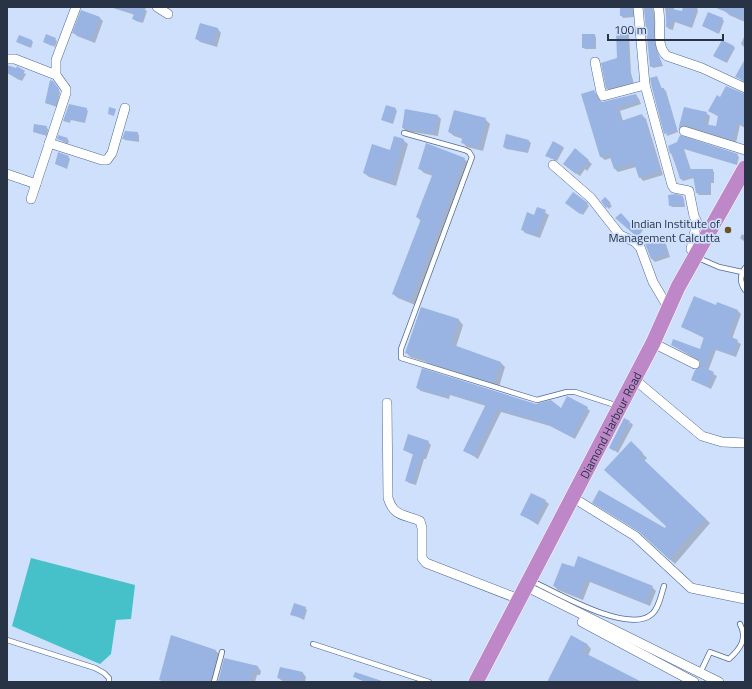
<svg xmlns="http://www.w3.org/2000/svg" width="752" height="689" viewBox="0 0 752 689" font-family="'Titillium Web',sans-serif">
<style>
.water{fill:#46c1c9}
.shadow{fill:#0003}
.building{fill:#99b4e3}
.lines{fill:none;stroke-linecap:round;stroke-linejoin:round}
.service-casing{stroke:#516a94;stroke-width:6}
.minor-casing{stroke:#516a94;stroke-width:10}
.trunk-casing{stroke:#fff;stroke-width:16}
.service{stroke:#fff;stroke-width:4.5}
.minor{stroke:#fff;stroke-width:9}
.trunk{stroke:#be87c7;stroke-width:15}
.poi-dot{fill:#6a5222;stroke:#cfe0fd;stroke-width:1.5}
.labels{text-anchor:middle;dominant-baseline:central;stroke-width:3.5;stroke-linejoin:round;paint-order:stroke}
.poi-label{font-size:12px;fill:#283346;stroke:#cfe0fd;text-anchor:end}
.street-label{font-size:12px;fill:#283346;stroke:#cfe0fd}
</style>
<rect width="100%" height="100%" fill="#cfe0fd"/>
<!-- water -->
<path class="water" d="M31 558 135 585 131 619 116 620 111 654 100 664 12 626Z"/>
<!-- shadow -->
<g class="shadow">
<path d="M110 7H139L147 11 143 23 136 21 134 19 135 15Z"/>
<path d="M620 7H636L635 17 623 18 621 15Z"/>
<path d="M644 7H652L654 12 657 50 663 66 653 68 651 66Z"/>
<path d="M665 7H674V11L682 13 684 7H697L698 11 692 28 675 22 673 30 669 29 667 26Z"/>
<path d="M725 7H745V22L729 15 725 11Z"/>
<path d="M82 11 100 18 103 21 95 43 77 36 74 33Z"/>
<path d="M722 19 724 21 719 34 703 26Z"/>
<path d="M201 24 218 29 221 33 217 47 200 42 196 38Z"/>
<path d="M627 32 629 34 631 73 634 84 609 90 607 88Z"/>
<path d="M745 34V48L741 44Z"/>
<path d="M594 35 596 37V49H585L583 47Z"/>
<path d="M55 39 57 41 55 47 44 41Z"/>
<path d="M31 40 33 42 31 48 18 42Z"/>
<path d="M733 46 735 48 727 63 714 56Z"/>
<path d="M745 61V83L736 76Z"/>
<path d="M7 66 26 74 22 81 7 73Z"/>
<path d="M657 77 662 89 666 91 678 132 667 136 652 78Z"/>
<path d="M54 84 60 92 57 107 46 103Z"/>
<path d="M594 91 602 103 636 95 639 99 641 104 620 111 623 121 642 115 646 119 663 175 643 181 640 177 636 167 618 172 615 169 611 158 605 160 601 157Z"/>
<path d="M745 94V128L740 125 736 143 682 132 679 129 685 108 706 113 710 116 708 126 717 127 719 117 710 111 720 98Z"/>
<path d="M86 109 88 111 85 123 71 120 70 123 64 121Z"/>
<path d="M395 109 397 111 393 124 385 121 383 119Z"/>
<path d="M438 116 441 119 438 136 406 131 403 128Z"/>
<path d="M485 119 490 124 483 151 467 147 462 142 463 139 454 136 449 132Z"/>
<path d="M46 127 48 129 47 136 34 132Z"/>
<path d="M137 133 139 135V142L125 140 124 138Z"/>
<path d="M507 135 529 141 531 143 528 153 506 149 504 147Z"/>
<path d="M58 139H67L69 141 68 144Z"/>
<path d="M403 140 408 144 396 186 369 177 364 173Z"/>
<path d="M678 143 737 155 739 157 737 165 684 149 691 170H712L714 172V183H711V195H699L697 193 694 178 683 181 681 179 671 153Z"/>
<path d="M562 146 564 148 557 161 546 156Z"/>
<path d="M575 149 592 164 587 171 585 169 580 176 567 167Z"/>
<path d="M68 157 70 159 67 169 56 164Z"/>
<path d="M464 159 469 163 415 305 398 298 393 294 421 221 417 217 433 176 424 173 419 168Z"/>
<path d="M682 197 684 199 685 207H672L670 205Z"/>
<path d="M605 199 612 206 609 209 602 201Z"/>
<path d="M587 204 589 206 583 215 569 205Z"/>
<path d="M538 208 549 215 540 238 525 233 522 229 535 216Z"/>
<path d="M617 218 632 226 634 222 643 230 638 237Z"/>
<path d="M742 234 745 236V242L740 238Z"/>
<path d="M652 236 655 240 661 238 665 241 670 257 655 262 652 259Z"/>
<path d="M717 307 738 311 741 314 732 339 741 344 736 357 716 350 708 371 717 376 711 389 692 380 701 368V362L672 345 700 351 704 338 682 327Z"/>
<path d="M421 308 459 320 463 325 456 347 501 363 505 367 499 387 430 365 426 362 410 357 406 352Z"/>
<path d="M417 388 561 410 587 408 590 411 575 439 550 426 501 412 478 459 464 450 486 406 450 395 449 399 421 391Z"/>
<path d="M630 422 633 425 618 453 610 447Z"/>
<path d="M428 442 431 445 426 459H424L416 485 409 483 406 480 414 455 404 450Z"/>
<path d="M642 453 647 458 644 461 710 523 675 564 644 535 594 502 665 529 667 527 610 474Z"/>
<path d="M545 501 549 504 538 525 521 514Z"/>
<path d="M563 564 652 587 656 591 650 606 590 582 583 600 558 590 554 586Z"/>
<path d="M305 608 307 610 304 620 292 614Z"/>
<path d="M172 637 216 651 220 655 215 682H161Z"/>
<path d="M571 637 587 644 591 649 588 656 640 682H548Z"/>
<path d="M258 667 261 671 260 675H257L255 682H219Z"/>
<path d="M303 673 306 677 305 682H284L278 678Z"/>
<path d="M354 677 380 682H365Z"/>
</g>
<!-- building -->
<g class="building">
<path d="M116 7H146L141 22 132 19 134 14Z"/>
<path d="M620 7H632L633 15 620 16Z"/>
<path d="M683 7H696L690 26 672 20 670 28 666 27 667 8 682 11Z"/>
<path d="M714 7H745V20Z"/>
<path d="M644 9H652L655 47 662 64 650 67Z"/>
<path d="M81 10 100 17 92 40 72 33Z"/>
<path d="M708 12 723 18 717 33 702 26Z"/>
<path d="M200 23 218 28 213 44 195 39Z"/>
<path d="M616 31H627L629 70 633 82 606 89 601 63 617 58Z"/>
<path d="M46 34 56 38 52 46 43 42Z"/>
<path d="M582 34H595L594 48H582Z"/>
<path d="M19 35 32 40 29 47 16 42Z"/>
<path d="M722 40 734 46 725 62 713 56Z"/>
<path d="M745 59V81L735 77Z"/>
<path d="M7 65 16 68 17 66 25 71 19 80 7 72Z"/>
<path d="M657 76 661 88H664L677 130 664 134 651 84 650 78Z"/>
<path d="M50 80 53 81 59 89 55 106 45 103Z"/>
<path d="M726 86 745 94V127L737 123 733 140 686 125 680 126 678 130 684 107 707 112 704 124 716 126 718 116 708 111 717 95 720 97Z"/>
<path d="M594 90 598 99 602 102 636 94 638 101 617 108 621 121 642 114 660 171 639 178 634 163 614 169 609 154 600 157 581 94Z"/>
<path d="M69 104 87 108 84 122 69 119 68 122 63 121Z"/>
<path d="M386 105 396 108 391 123 381 120Z"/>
<path d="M109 107 116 109 114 116 108 114Z"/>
<path d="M405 109 438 115 435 133 402 128Z"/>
<path d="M454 110 486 118 479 147 461 143 463 136 448 132Z"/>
<path d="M34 124 47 126 45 135 33 132Z"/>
<path d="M125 131 138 132 137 140 122 139Z"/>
<path d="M506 134 529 140 526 152 503 147Z"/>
<path d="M58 135 68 138 66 142 57 139Z"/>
<path d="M680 135 738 154 735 164 683 148 690 169H713V181H709V193H696L693 176 680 179 672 153 670 154 668 146 677 142Z"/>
<path d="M394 136 404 139 392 182 363 173 372 144 390 150Z"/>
<path d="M553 141 562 146 555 160 545 156Z"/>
<path d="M426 143 465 158 411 301 392 294 421 219 416 217 433 173 418 169Z"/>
<path d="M575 148 589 160 583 168 581 167 576 174 563 164Z"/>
<path d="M58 152 69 156 66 168 55 164Z"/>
<path d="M573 192 588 203 580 214 565 203Z"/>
<path d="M676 194 683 196V205L669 206 668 195Z"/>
<path d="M605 197 611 203 606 208 601 201Z"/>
<path d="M537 207 546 210 537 235 521 230 527 212 534 215Z"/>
<path d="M621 213 631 224 634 221 643 228 636 236 615 218Z"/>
<path d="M652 235 654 239 662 237 667 254 651 259 643 238Z"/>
<path d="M694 296 716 305 717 302 738 310 729 336 738 340 733 355 713 348 705 368 714 372 708 387 691 380 695 370 700 366V360L671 345 673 339 700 349 704 337 681 327Z"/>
<path d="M421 307 459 319 451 344 501 362 494 383 424 361 425 359 405 353Z"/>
<path d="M422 368 536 404 551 400 561 408 567 396 588 407 572 437 546 423 498 409 474 456 463 451 486 404 446 393 445 396 416 388Z"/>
<path d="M624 418 630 421 614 451 609 448Z"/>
<path d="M408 434 429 441 423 457 421 456 413 483 405 481 413 454 403 450Z"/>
<path d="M631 441 643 453 640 456 706 519 683 543 670 560 638 531 592 503 599 490 665 528 666 526 604 470Z"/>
<path d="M531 493 546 500 535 522 520 515Z"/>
<path d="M578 556 653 586 646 603 586 579 579 597 553 586 562 563 574 567Z"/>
<path d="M294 603 306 607 302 618 290 615Z"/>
<path d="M171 635 216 650 214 655 217 656 210 682H166L159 680Z"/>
<path d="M571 635 587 644 583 652 642 682H547Z"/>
<path d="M224 658 258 666 257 672 253 671 250 682H218Z"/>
<path d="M280 667 303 672 301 682 277 678Z"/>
<path d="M355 672 382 681V682H367L353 677Z"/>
</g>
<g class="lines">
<!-- service casing -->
<g class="service-casing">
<g id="service">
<path d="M404 133 465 150 469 152 472 157 401 349V358L537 400 567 392H575L618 406"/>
<path d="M696 257 719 267 742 272"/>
<path d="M745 268C740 275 740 283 745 290"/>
<path d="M532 581C557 593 629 635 652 614 659 608 661 595 664 586"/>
<path d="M7 640 95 668 104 673 109 678V682"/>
<path d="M313 644 429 682"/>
<path d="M700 673 710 652 729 659C740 649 748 639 740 624"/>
<path d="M214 682 222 652"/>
</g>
</g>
<!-- minor casing -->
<g class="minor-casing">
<g id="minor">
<path d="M157 7 168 14"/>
<path d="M638 7 645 85 672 185 674 188 689 191 694 216 697 222 691 249 695 257"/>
<path d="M658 7C663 22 654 45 667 56L702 68 745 88"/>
<path d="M7 59H15L56 75"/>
<path d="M595 62 601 92 603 96 645 85"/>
<path d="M684 131 745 150"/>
<path d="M49 143 102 160H107L112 153 125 108"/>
<path d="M553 165 591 198 620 235 635 242 640 247 653 282 669 309"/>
<path d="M7 174 36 184"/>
<path d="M31 199 66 93V89L56 75V60L76 7"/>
<path d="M653 343 695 364"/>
<path d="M634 379 702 436 722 442 745 443"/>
<path d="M387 403 388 498C394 517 404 514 420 521L422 528V558L426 563 519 599"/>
<path d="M572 497 635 536 691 588 745 599"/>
<path d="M525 586 719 682"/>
<path d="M582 622 694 682"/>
</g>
</g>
<!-- trunk casing -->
<g class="trunk-casing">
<g id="trunk">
<path id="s1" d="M476 682 653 343 678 287 745 168"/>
</g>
</g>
<!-- service -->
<use href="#service" class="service"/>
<!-- minor -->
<use href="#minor" class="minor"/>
<!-- trunk -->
<use href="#trunk" class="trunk"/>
</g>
<!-- markers -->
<circle class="poi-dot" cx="728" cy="230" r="4"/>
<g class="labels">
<!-- poi labels -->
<g class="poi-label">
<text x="720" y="223">Indian Institute of<tspan x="720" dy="14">Management Calcutta</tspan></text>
</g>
<!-- street labels -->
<g class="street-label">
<text stroke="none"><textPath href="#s1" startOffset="290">Diamond Harbour Road</textPath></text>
</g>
</g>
<!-- border -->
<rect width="752" height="689" fill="none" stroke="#283346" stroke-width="16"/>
<!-- scale -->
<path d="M608 34v6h115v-6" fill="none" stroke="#283346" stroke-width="2"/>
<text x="614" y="34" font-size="12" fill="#283346" stroke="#cfe0fd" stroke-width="3" paint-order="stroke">100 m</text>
</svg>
